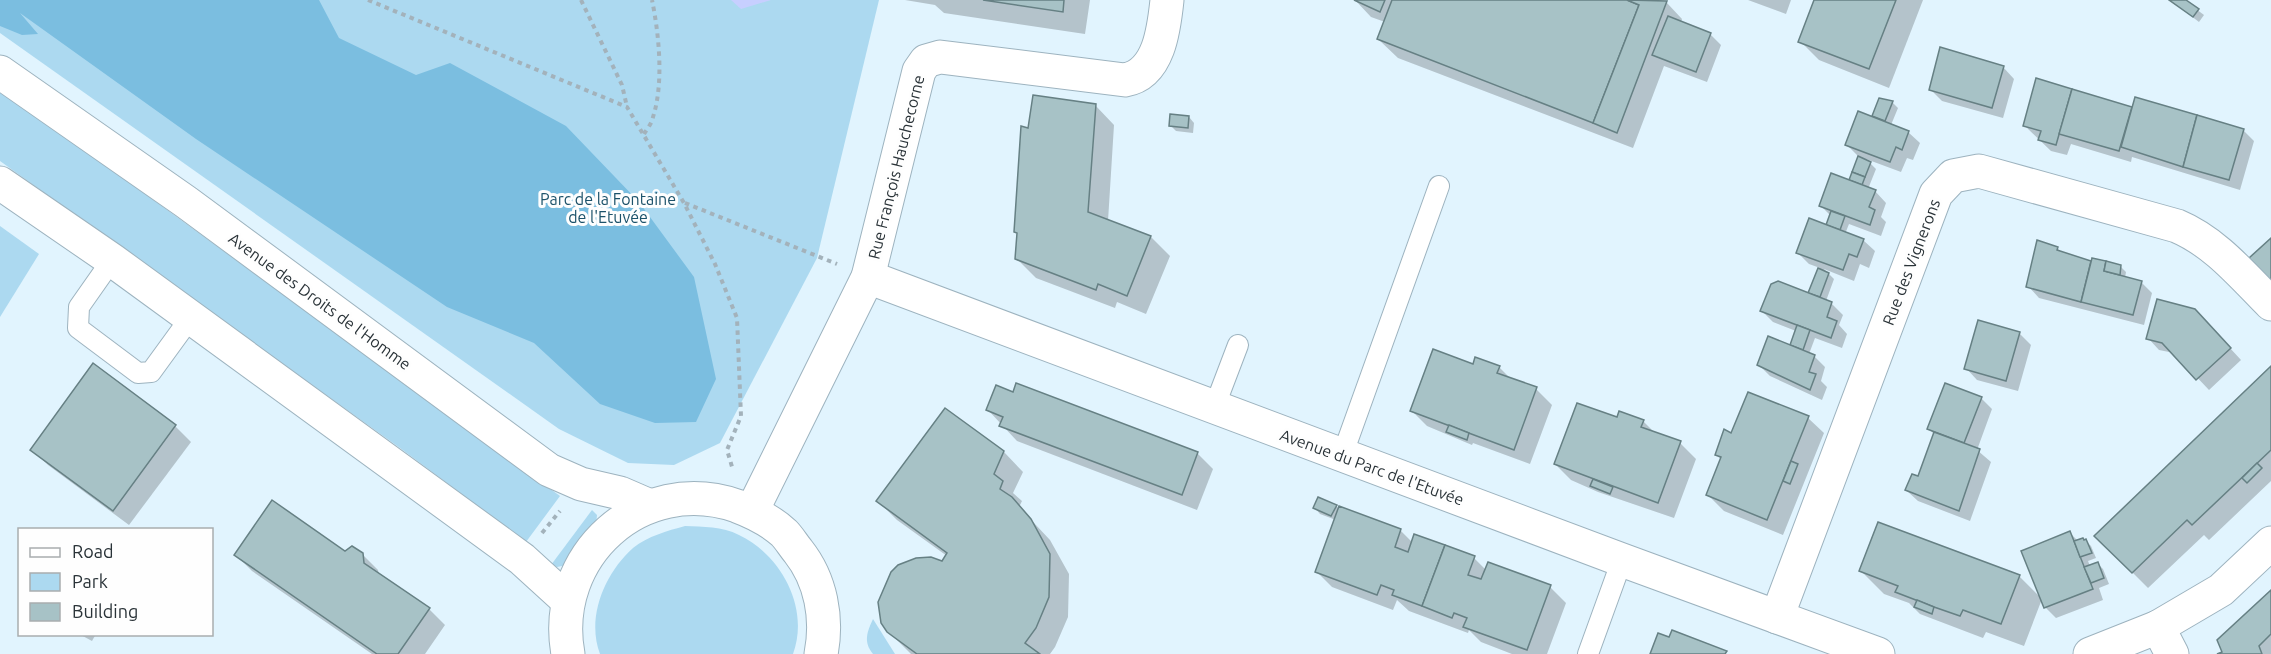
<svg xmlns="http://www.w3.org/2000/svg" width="2271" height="654" viewBox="0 0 2271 654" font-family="Ubuntu,sans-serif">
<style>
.green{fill:#acd9f0}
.forest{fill:#7bbee0}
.water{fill:#c7cfff}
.shadow{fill:#0003}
.building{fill:#a7c2c6;stroke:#668084;stroke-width:1.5}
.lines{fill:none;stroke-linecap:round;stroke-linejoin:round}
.lane-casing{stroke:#9db3bf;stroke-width:22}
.street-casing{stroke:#9db3bf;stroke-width:35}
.primary-casing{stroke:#9db3bf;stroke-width:35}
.path{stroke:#a3b2bb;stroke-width:4;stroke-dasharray:4.5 4.5;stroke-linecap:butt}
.lane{stroke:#fff;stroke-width:20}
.street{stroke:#fff;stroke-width:33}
.primary{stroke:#fff;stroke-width:33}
.labels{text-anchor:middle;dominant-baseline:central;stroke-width:6;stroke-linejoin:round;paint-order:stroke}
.street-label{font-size:16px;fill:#2a3338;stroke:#fefefe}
.park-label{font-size:16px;fill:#1c526a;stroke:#fefefe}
</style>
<rect width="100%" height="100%" fill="#e1f4fe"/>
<!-- green -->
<g class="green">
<path d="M0 0H879L817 258 720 443 674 465 628 463 559 429 0 33Z"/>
<path d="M0 92 56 129 560 496 526 542 400 448 0 161Z"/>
<path d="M0 226 39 254 0 317Z"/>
<path d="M592 510 597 515 596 526 567 565 557 567 551 565Z"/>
<path d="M685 526C703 527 722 526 739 535 781 555 810 608 793 654H600C586 617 605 573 633 548 648 536 667 531 685 526Z"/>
<path d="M873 619 895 654H873C863 642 867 632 873 619Z"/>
</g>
<!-- forest -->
<path class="forest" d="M0 0H319L339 38 416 75 450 63 566 126 639 202 694 277 716 379 696 422 655 423 600 404 534 343 447 307 196 139 20 13 38 34 22 35 0 26Z"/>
<!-- water -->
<path class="water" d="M731 0H771L741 9Z"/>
<!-- shadow -->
<g class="shadow">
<path d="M905 0H904H1090L1085 34 944 13 935 5Z"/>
<path d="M1355 0H1660L1667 3 1682 19 1681 22 1710 34 1721 45 1707 82 1664 66 1633 148 1398 58 1378 39 1385 22 1371 17Z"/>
<path d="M1748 0H1791L1786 14Z"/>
<path d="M1816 0H1923L1889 88 1819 60 1800 41Z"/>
<path d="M2170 0H2184L2204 15 2199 22Z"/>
<path d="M2003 67 2014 79 2003 118 1942 101 1930 89Z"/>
<path d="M2037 80 2133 109 2243 130 2254 141 2240 190 2132 157 2131 162 2071 144 2067 155 2051 151 2025 126Z"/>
<path d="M1892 102 1898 108 1891 125 1908 132 1920 143 1913 160 1907 158 1901 172 1866 159 1876 169 1868 189 1875 191 1886 203 1881 217 1886 222 1881 236 1849 224 1845 234 1863 240 1875 251 1869 268 1860 264 1854 281 1824 269 1834 279 1826 301 1831 303 1843 315 1839 325 1847 334 1842 348 1815 338 1809 354 1814 356 1825 367 1821 381 1827 387 1822 400 1770 376 1759 365 1791 347 1796 331 1773 322 1762 311 1814 297 1810 292 1820 268 1809 264 1798 253 1832 229 1831 216 1821 206 1850 182 1859 157 1847 145 1878 120 1874 116Z"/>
<path d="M1095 105 1114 125 1108 221 1151 237 1170 256 1146 314 1117 302 1115 308 1036 278 1017 259 1019 235 1015 232 1030 130Z"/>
<path d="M1189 117 1194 123 1193 133 1176 131 1171 126Z"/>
<path d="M2057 248 2062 253 2092 263 2121 267 2126 272 2125 278 2141 282 2152 293 2144 325 2039 298 2028 286Z"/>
<path d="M2206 322 2241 360 2209 390 2174 353 2159 350 2148 338Z"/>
<path d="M2019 333 2031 345 2018 391 1977 380 1966 368Z"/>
<path d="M93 365 175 426 191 442 129 525 48 465 32 449Z"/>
<path d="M1499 367 1511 379 1536 389 1552 405 1530 464 1473 443 1472 445 1427 426 1411 410Z"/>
<path d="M2271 369V481L2209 540 2204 535 2148 588 2096 536Z"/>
<path d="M1981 398 1992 409 1977 450 1991 462 1970 521 1918 501 1906 490 1919 478 1935 435 1929 429Z"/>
<path d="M946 410 1004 452 1023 472 1013 493 1022 501 1019 507 1050 540 1069 574 1068 617 1055 647 1050 654H911L888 631 947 556 897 520 878 501Z"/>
<path d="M988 410 1197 453 1213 469 1197 510 1017 441Z"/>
<path d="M1808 418 1824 433 1783 535 1724 511 1708 495 1722 460 1716 455 1732 435Z"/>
<path d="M1618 419 1643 421 1655 433 1680 443 1696 459 1674 518 1598 492 1571 480 1555 464Z"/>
<path d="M1336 506 1339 509 1401 531 1413 543 1474 558 1486 570 1550 587 1566 603 1547 654H1512L1481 642 1469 630 1468 633 1409 611 1397 600 1393 610 1332 587 1316 571 1336 520 1320 514 1315 508Z"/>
<path d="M2070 533 2078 541H2086L2091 546 2096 558 2088 561 2090 566 2097 563 2103 569 2109 584 2099 588 2103 600 2056 618 2045 607 2042 599 2024 646 1986 632 1983 638 1920 614 1909 603 1884 594 1861 571 2019 576 2042 599Z"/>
<path d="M345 552 362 554 378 570 379 575 429 609 445 625 425 654H372L252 571 236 555Z"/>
<path d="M2271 592V654H2221Z"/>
<path d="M79 634H96L92 641Z"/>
</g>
<!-- building -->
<g class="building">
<path d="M983 0H1064L1063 12Z"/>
<path d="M1354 0H1385L1380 12Z"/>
<path d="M1392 0H1627L1639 5 1593 123 1377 39Z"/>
<path d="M1627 0 1667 1 1617 133 1593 123 1639 5Z"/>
<path d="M1814 0H1896L1869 69 1798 42Z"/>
<path d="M2169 0H2186L2199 9 2193 17Z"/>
<path d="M1668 16 1711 33 1696 72 1652 55Z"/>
<path d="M1940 47 2004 66 1992 108 1929 90Z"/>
<path d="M2036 78 2072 89 2056 145 2038 140 2041 131 2023 126Z"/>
<path d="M2072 89 2132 107 2119 151 2059 134Z"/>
<path d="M1033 95 1096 104 1088 212 1151 236 1127 296 1098 284 1096 290 1015 259 1017 233 1014 232 1021 126 1028 128Z"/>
<path d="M2135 97 2197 115 2183 167 2121 147Z"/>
<path d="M1879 98 1893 101 1885 121 1872 116Z"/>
<path d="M1858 111 1909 131 1902 150 1896 147 1890 162 1845 145Z"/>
<path d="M1170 114 1189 116 1188 128 1169 126Z"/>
<path d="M2197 115 2244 129 2229 180 2183 167Z"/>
<path d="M1858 156 1871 162 1865 177 1852 172Z"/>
<path d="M1852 172 1865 177 1862 185 1849 180Z"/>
<path d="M1831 173 1876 190 1869 207 1875 210 1870 225 1819 206Z"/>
<path d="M1831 211 1845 216 1840 230 1826 225Z"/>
<path d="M1809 218 1864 239 1857 257 1849 254 1843 270 1796 253Z"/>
<path d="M2271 238V281L2249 258Z"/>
<path d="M2037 240 2058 247 2057 250 2091 261 2081 302 2026 287Z"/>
<path d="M2092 258 2106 261 2104 271 2142 281 2133 315 2081 302Z"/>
<path d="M2106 261 2121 265 2120 275 2104 271Z"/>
<path d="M1818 268 1829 273 1820 297 1808 293Z"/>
<path d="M1778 281 1832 302 1827 317 1837 321 1831 338 1760 311 1771 284Z"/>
<path d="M2157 299 2195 309 2231 348 2196 380 2162 343 2146 339Z"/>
<path d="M1978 320 2020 332 2006 381 1964 369Z"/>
<path d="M1797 325 1810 330 1803 350 1790 345Z"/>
<path d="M1768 336 1815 355 1809 372 1816 374 1810 390 1757 365Z"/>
<path d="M1433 349 1473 364 1475 357 1500 366 1497 373 1537 387 1514 450 1410 411Z"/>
<path d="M93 363 176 425 113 511 30 450Z"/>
<path d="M2271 366V450L2192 525 2187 520 2132 573 2094 536Z"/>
<path d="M1016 383 1198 452 1182 495 999 426 1003 417 986 410 996 385 1013 392Z"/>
<path d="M1945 383 1982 397 1964 443 1927 429Z"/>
<path d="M1748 392 1809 416 1767 520 1706 495 1721 457 1715 455 1724 429 1731 433Z"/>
<path d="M1577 403 1617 417 1619 411 1644 420 1641 427 1681 441 1658 503 1554 464Z"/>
<path d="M945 408 1004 451 994 474 1003 481 1000 489 1012 497 1031 519 1050 554 1049 597 1036 628 1025 643 1040 654H917L887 632 881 623 878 602 891 572 898 565 916 558 931 557 942 561 947 553 876 501Z"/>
<path d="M1449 425 1469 433 1467 440 1446 432Z"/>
<path d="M1934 432 1980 449 1959 511 1905 490 1912 474 1918 476Z"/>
<path d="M1791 461 1798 464 1790 484 1783 481Z"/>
<path d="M2257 463 2262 468 2247 483 2242 478Z"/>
<path d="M1593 479 1613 487 1610 494 1590 486Z"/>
<path d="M1318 497 1337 505 1331 516 1313 508Z"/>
<path d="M272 500 345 551 352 546 363 553 364 563 430 608 398 654H377L234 555Z"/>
<path d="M1339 506 1401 529 1395 547 1408 552 1414 534 1445 545 1422 606 1392 595 1394 590 1381 585 1377 595 1315 572Z"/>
<path d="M1878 522 2020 575 2001 624 1963 610 1960 616 1934 607 1895 592 1898 586 1859 571Z"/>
<path d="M2070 531 2093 589 2044 608 2021 551Z"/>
<path d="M2083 538 2084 540 2086 539 2092 553 2080 557 2074 541Z"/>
<path d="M1445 545 1475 556 1468 575 1481 579 1488 562 1551 585 1527 650 1463 627 1467 618 1454 613 1452 618 1422 606Z"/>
<path d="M2098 562 2104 578 2091 583 2084 567Z"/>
<path d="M2271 590V634L2259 646 2262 654H2217L2222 652 2217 640Z"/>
<path d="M1917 600 1934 607 1932 614 1914 607Z"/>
<path d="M1672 630 1727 651 1725 654H1650L1658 633 1669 637Z"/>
</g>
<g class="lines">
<!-- lane casing -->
<g class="lane-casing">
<g id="lane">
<path d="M112 260 79 307 78 328 138 373 151 372 191 317"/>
<path d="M1214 408 1238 345"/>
<path d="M1342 456 1439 186"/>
<path d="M1588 654 1622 560"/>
</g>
</g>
<!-- street casing -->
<g class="street-casing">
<g id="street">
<path d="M868 277 1622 560 1878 654"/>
<path d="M752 511 868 277 919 71 926 61 940 57 1125 80C1159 74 1164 29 1167 0"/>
<path d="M1777 617 1936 194 1953 176 1979 171 2177 226C2215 242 2242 275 2271 304"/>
<path d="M2158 627 2172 654"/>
<path d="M2090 654 2158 627 2221 590 2271 543"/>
</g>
</g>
<!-- primary casing -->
<g class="primary-casing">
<g id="primary">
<path d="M0 72 186 202 549 470 581 484 620 493 650 506"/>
<path d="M0 183 112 260 522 559 567 600"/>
<path d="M568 654C550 556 641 473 737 506 753 512 771 521 784 533 789 538 793 545 798 551 821 580 828 618 821 654"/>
</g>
</g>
<!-- path -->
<g class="path">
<path d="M368 0 627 107 684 203 715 264 737 318 741 416 727 450 733 470"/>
<path d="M581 0 622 85 627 107"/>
<path d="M644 134C647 129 652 123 653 117 664 83 659 34 652 0"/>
<path d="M685 203 837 264"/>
<path d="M542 533 560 511"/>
</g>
<!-- lane -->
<use href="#lane" class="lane"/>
<!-- street -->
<use href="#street" class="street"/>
<!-- primary -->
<use href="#primary" class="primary"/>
</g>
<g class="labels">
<!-- street labels -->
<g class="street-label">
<text transform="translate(896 167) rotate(-76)">Rue François Hauchecorne</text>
<text transform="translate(1911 262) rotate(-69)">Rue des Vignerons</text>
<text transform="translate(320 301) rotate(36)">Avenue des Droits de l'Homme</text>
<text transform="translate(1372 467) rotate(20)">Avenue du Parc de l'Etuvée</text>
</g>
<!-- park labels -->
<g class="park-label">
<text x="608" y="199">Parc de la Fontaine<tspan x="608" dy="18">de l'Etuvée</tspan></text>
</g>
</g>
<!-- legend -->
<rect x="18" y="528" width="195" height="108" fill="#fefefe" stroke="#a9adaf" stroke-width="1.5"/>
<rect x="30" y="548" width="30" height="9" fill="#ffffff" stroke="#a9adaf" stroke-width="1.5"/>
<text x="72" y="558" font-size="18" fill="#2a3338">Road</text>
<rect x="30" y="573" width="30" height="18" fill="#acd9f0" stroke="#a9adaf" stroke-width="1.5"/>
<text x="72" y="588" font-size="18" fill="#2a3338">Park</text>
<rect x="30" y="603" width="30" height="18" fill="#a7c2c6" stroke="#a9adaf" stroke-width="1.5"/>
<text x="72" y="618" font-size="18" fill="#2a3338">Building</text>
</svg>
